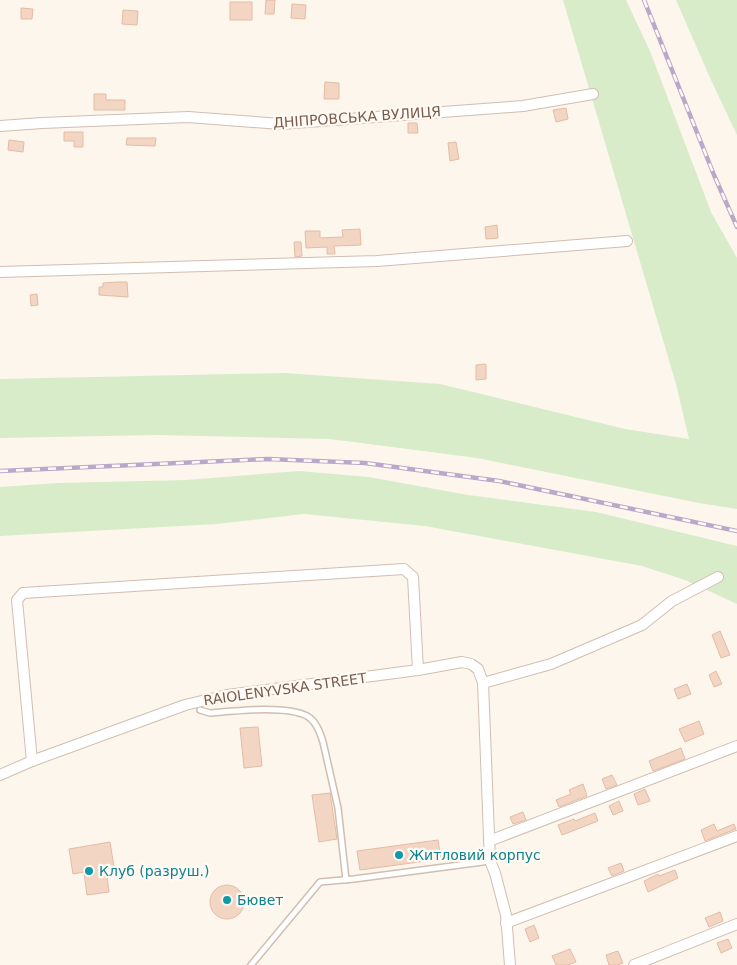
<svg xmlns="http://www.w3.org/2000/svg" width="737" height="965" viewBox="0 0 737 965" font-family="'DejaVu Sans',sans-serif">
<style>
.green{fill:#d8ecc9}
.building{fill:#f3d5c3;stroke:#e6bba3}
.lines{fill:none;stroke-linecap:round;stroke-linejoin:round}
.service-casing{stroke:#d1beb0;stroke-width:8}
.minor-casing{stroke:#d1beb0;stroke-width:12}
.service{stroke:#fff;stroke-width:5}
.minor{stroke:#fff;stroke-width:10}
.rail-casing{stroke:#b9a8c9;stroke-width:4.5}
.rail{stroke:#fffaf3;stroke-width:2.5;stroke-dasharray:8;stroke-linecap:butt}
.culture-dot{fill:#0f9aa8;stroke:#fffaf3;stroke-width:2}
.labels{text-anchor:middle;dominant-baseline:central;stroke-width:4.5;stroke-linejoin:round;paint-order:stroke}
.street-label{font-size:14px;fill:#7a5c4d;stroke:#fffaf3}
.culture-label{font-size:14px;fill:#0d838f;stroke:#fffaf3;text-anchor:start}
</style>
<rect width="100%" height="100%" fill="#fdf6ec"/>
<!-- green -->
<g class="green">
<path d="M563 0H626L650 51 711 212 737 258V509L699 503 477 458 330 439 157 435 0 438V379L285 373 440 384 625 429 689 439 676 384Z"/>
<path d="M676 0H737V135L711 80Z"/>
<path d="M299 471 369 477 468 495 596 512 737 546V604L685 580 642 566 425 526 304 514 217 524 0 536V487L58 483 186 480Z"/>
</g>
<!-- building -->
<g class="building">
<path d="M266 0H275L274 14H265Z"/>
<rect x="230" y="2" width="22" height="18"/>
<path d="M292 4 306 5 305 19 291 18Z"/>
<path d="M21 8 33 9 32 19H21Z"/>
<path d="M123 10 138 11 137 25 122 24Z"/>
<path d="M325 82 339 83V99H324Z"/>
<path d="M94 94H106V100H125V110H94Z"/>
<path d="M566 108 568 119 556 122 553 110Z"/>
<path d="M408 123H417L418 133H408Z"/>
<path d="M64 132H83V147H74V141H64Z"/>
<path d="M127 138H156L155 146 126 145Z"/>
<path d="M9 140 24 142 23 152 8 150Z"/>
<path d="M456 142 459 159 450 161 448 143Z"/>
<path d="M497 225 498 238 486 239 485 227Z"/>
<path d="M360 229 361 245 334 246 335 254H327V247L306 248 305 231H320V238L343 237 342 230Z"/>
<path d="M294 242H301L302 256 295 257Z"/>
<path d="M118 282H127L128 297 99 295V287H103V283Z"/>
<path d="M37 294 38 305 31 306 30 295Z"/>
<path d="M486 364V379L476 380V365Z"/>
<path d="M720 631 730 655 721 658 712 635Z"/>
<path d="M716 671 722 684 714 687 709 675Z"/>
<path d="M687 684 691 694 678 699 674 689Z"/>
<path d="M699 721 704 734 685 742 679 729Z"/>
<path d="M258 727 262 766 244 768 240 728Z"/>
<path d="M681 748 685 759 653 771 649 761Z"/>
<path d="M612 775 617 785 606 789 602 779Z"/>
<path d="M583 784 587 796 559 807 556 800 571 794 569 790Z"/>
<path d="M645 789 650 801 638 805 634 794Z"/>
<path d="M330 793 337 839 319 842 312 795Z"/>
<path d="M619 801 623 811 613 815 609 806Z"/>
<path d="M523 812 526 820 513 824 510 817Z"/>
<path d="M595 813 598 821 562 835 558 825 574 819 575 821Z"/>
<path d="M714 824 717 831 734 824 736 829 705 841 701 830Z"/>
<path d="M438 840 441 859 360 870 357 851Z"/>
<path d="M110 842 114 867 106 869 109 892 87 895 84 872 73 874 69 849Z"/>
<path d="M621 863 624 871 612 876 608 868Z"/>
<path d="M675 870 678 878 648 892 644 881 658 874 659 876Z"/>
<circle cx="227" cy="902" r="17"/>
<path d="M720 912 723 921 709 927 705 918Z"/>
<path d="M534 925 539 938 530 942 525 929Z"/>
<path d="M728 939 732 948 721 953 717 943Z"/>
<path d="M570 949 576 962 568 965H556L552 956Z"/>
<path d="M618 951 623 963 617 965H609L606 955Z"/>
</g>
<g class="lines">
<!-- service casing -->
<g class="service-casing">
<g id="service">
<path d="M200 710 210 713C235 711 285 705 307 716 316 721 320 732 323 742L338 808 346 880"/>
<path d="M251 965 320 882 354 879 490 861"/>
</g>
</g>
<!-- minor casing -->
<g class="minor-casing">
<g id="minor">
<path d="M0 126 42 123 188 117 281 124 523 106 593 94"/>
<path d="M0 272 377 261 627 241"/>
<path d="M483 683 551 664 642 625 672 601 718 577"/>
<path d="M32 761 17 600 23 593 404 569 413 577 418 670"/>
<path d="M0 775 32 761 185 705 227 695 418 670 462 662 471 664 478 669 483 683 490 861 495 873 506 915 510 965"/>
<path d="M489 841 737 746"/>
<path d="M506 923 737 836"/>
<path d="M634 965 737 924"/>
</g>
</g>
<!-- service -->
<use href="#service" class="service"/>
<!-- minor -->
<use href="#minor" class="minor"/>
<!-- rail casing -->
<g class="rail-casing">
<g id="rail">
<path d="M644 0 714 175 737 227"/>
<path d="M0 471 268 459 365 463 499 481 737 531"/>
</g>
</g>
<!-- rail -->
<use href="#rail" class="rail"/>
</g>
<!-- markers -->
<g class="culture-dot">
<circle cx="399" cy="855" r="5"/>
<circle cx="89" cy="871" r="5"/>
<circle cx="227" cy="900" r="5"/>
</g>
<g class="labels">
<!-- street labels -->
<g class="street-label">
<text transform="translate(357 117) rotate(-4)">ДНІПРОВСЬКА ВУЛИЦЯ</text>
<text transform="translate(285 689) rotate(-8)">RAIOLENYVSKA STREET</text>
</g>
<!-- culture labels -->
<g class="culture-label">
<text x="409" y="855">Житловий корпус</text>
<text x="99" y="871">Клуб (разруш.)</text>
<text x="237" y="900">Бювет</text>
</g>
</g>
</svg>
